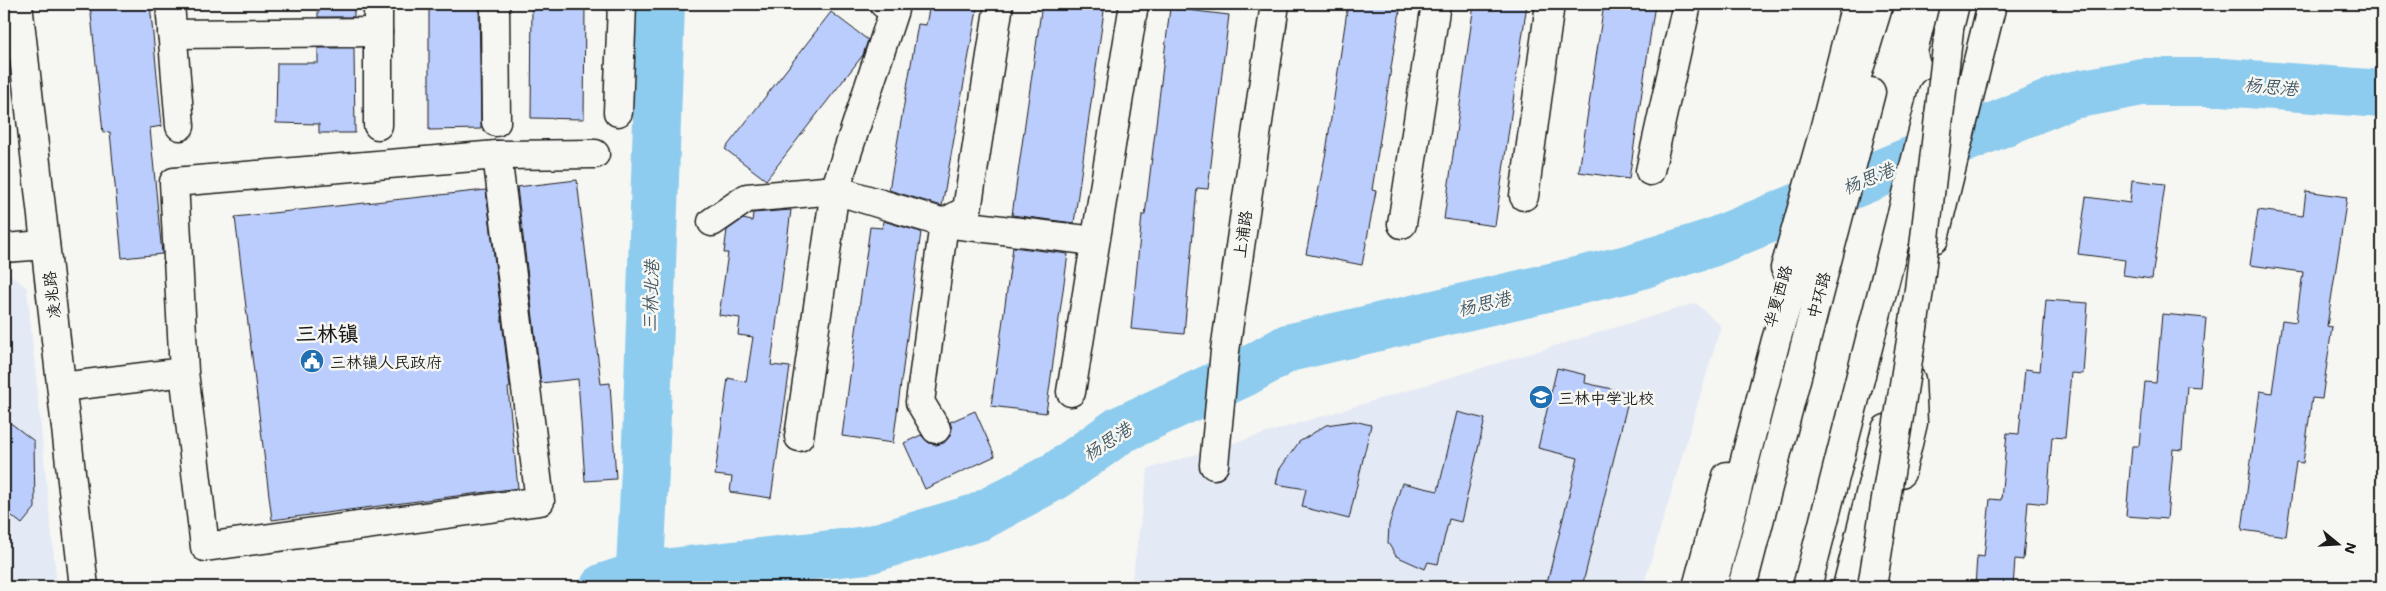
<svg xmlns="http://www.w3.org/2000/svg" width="2386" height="591" viewBox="0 0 2386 591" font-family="Mali,'LXGW WenKai TC',sans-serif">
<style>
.built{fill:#e4eaf5}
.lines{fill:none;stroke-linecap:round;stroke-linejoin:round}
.river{stroke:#8dccee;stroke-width:48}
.building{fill:#bbcdfd;stroke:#1c1c1c}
.minor-casing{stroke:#1c1c1c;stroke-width:31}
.major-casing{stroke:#1c1c1c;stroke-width:31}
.highway-casing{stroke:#1c1c1c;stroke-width:31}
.minor{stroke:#f6f6f2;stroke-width:28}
.major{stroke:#f6f6f2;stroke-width:28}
.highway{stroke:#f6f6f2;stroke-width:28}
.highway-bridge-casing{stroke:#1c1c1c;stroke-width:31;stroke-linecap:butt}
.highway-bridge{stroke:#f6f6f2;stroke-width:28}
.labels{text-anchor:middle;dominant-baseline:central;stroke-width:5;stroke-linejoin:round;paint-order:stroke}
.street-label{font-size:16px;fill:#1c1c1c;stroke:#f6f6f2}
.poi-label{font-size:16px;fill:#1c1c1c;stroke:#f6f6f2;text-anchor:start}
.water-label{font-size:18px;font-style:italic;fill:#445a66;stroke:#f6f6f2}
.district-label{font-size:21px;font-weight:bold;fill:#1c1c1c;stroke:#f6f6f2}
</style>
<rect width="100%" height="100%" fill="#f6f6f2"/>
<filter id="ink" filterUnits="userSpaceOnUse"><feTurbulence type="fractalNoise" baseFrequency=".02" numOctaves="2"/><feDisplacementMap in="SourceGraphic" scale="10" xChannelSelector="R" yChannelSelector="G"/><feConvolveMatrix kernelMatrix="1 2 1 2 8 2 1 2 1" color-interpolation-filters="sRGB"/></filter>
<g filter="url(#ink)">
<!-- built -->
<g class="built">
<path d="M4 270 27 288 57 587H4Z"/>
<path d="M1696 303 1721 326 1643 587H1131L1148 469Z"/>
</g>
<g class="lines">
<!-- river -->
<g class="river">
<path d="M604 587 638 576 662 573 867 550 979 517 1057 475 1120 430 1244 373 1288 348 1628 269 1711 243 2068 96 2142 82H2222L2382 94"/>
<path d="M639 587 645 470 661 4"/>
</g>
</g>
<!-- building -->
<g class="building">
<path d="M90 4H150L162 126 150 128 162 254 122 258 110 132 103 133Z"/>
<rect x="318" y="4" width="36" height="13"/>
<path d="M429 4H479L481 129 429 130Z"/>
<path d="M532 4H585L584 119 531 118Z"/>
<path d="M930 4H978L942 206 889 190 918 24 926 25Z"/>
<path d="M1042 4H1105L1074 223 1012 215Z"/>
<path d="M1348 4H1401L1372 190 1376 191 1362 265 1306 254 1326 152Z"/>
<path d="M1474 4H1527L1495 226 1444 219Z"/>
<path d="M1604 4H1655L1629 179 1579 172Z"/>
<path d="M1170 8 1229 15 1208 189 1197 188 1184 334 1131 329 1142 215H1145Z"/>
<path d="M831 12 868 40 863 55 766 180 725 149Z"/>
<path d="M318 48H354L355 133H319V124L276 123 277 63H318Z"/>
<path d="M577 180 601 384 610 383 616 479 585 481 578 379 541 383 517 187Z"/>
<path d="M2132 180 2165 184 2152 279 2123 275 2125 260 2078 254 2086 197 2130 203Z"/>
<path d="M486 190 510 387 508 388 518 488 272 520 235 217Z"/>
<path d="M2306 191 2347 197 2327 326 2332 327 2322 399 2312 398 2303 463 2296 462 2286 536 2242 530 2260 391 2272 393 2282 320 2296 322 2303 272 2250 265 2258 210 2303 216Z"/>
<path d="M791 210 771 365 790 367 771 498 730 492 732 477 715 475 728 378 746 382 753 337 738 335 740 318 719 315 728 253H724L727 230 743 219 752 221 753 213Z"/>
<path d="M883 221 921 232 893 443 842 436 870 227 882 228Z"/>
<path d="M1013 247 1068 254 1046 413 991 406Z"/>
<path d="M2046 300 2088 303 2083 374 2071 373 2065 438 2052 437 2047 504 2028 502 2023 560 2015 559 2013 587H1975L1977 556 1984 557 1990 499 2001 500 2007 433 2019 434 2025 369 2040 371Z"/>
<path d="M2162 314 2206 318 2200 387 2187 386 2182 450 2173 449 2167 519 2126 516 2132 446H2139L2145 382 2156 383Z"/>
<path d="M1557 368 1586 375 1585 383 1630 393 1582 587H1546L1578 458 1538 448Z"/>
<path d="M975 411 995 456 925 489 904 443 921 435 929 443 936 445 944 443 950 436 952 429 950 422Z"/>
<path d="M1457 412 1485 419 1461 522 1449 519 1438 564 1428 562 1425 569 1396 556 1388 543 1389 525 1402 483 1438 491Z"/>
<path d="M4 418 34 441 35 508 22 524 4 510Z"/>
<path d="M1354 421 1371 425 1349 519 1302 507 1306 489 1276 484 1279 470 1299 442 1326 425Z"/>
</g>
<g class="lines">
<!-- minor casing -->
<g class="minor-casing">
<g id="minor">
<path d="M18 4 84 587"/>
<path d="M170 4 180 126"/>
<path d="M495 4 496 122"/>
<path d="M172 34 378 32"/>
<path d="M618 112 622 4"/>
<path d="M378 125V4"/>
<path d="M497 155 595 154"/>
<path d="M1650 171 1687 4"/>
<path d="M1524 196 1550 4"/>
<path d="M712 222 747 198 835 190 944 223 1095 241"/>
<path d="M1402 224 1436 4"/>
<path d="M4 248 45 245"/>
<path d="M62 387 184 372 174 182 497 155 540 501 205 547 184 372"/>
<path d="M1071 392 1134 4"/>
<path d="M936 429 920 402 944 223 967 210 999 4"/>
<path d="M799 437 835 190 894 10 884 4"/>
<path d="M1214 465 1225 351 1275 4"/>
</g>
</g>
<!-- major casing -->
<g class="major-casing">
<g id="major">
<path d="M1934 239 1992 4"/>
<path d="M1785 268 1823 134 1856 4"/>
<path d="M1901 473 1913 423 1911 380"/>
<path d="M1697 587 1727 476"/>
<path d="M1847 587 1886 429"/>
</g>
</g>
<!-- highway casing -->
<g class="highway-casing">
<g id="highway">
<path d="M1943 53 1955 4"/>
<path d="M1712 587 1776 340 1879 4"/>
<path d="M1742 587 1871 92"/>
<path d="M1807 587 1933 92"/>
</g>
</g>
<!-- minor -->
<use href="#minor" class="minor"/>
<!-- major -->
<use href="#major" class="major"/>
<!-- highway -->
<use href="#highway" class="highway"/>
<!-- highway-bridge casing -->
<g class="highway-bridge-casing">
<path id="highway-bridge" d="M1872 587 1919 290 1949 30"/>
</g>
<!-- highway-bridge -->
<use href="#highway-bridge" class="highway-bridge"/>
</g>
</g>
<!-- icons -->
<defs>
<g id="civic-disc" transform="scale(1.25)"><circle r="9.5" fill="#1f6fb2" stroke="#f6f6f2"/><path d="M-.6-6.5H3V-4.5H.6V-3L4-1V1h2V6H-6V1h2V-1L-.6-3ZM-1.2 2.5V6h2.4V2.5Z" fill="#fff"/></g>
<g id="school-disc" transform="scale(1.25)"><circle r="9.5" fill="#1f6fb2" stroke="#f6f6f2"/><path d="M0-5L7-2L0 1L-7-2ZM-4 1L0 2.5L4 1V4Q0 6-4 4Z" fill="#fff"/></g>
</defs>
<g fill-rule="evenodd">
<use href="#civic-disc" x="312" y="361"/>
<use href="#school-disc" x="1541" y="397"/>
</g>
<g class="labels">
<!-- street labels -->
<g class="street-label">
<text transform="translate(1242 234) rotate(-82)">上浦路</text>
<text transform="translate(51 295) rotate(-97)">凌兆路</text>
<text transform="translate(1818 295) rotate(-75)">中环路</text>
<text transform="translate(1777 296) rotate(-74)">华夏西路</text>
</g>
<!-- poi labels -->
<g class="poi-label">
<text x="330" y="361">三林镇人民政府</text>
<text x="1558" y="397">三林中学北校</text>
</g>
<!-- water labels -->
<g class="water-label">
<text transform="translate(2271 86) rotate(5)">杨思港</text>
<text transform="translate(1868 178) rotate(-22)">杨思港</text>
<text transform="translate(650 296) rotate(-88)">三林北港</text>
<text transform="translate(1484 303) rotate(-13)">杨思港</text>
<text transform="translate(1107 441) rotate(-33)">杨思港</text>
</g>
<!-- district labels -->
<g class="district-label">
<text x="327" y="332">三林镇</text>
</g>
</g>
<!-- margin -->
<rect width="2386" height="591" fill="none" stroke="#f6f6f2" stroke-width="20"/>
<rect x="10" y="10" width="2366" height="571" fill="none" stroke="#1c1c1c" stroke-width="2" filter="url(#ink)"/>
<!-- north arrow -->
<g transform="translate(2338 544) rotate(108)" stroke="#f6f6f2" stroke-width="4" paint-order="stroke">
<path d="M0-4L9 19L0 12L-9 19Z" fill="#1c1c1c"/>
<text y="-8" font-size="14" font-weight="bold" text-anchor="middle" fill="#1c1c1c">N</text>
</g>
</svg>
